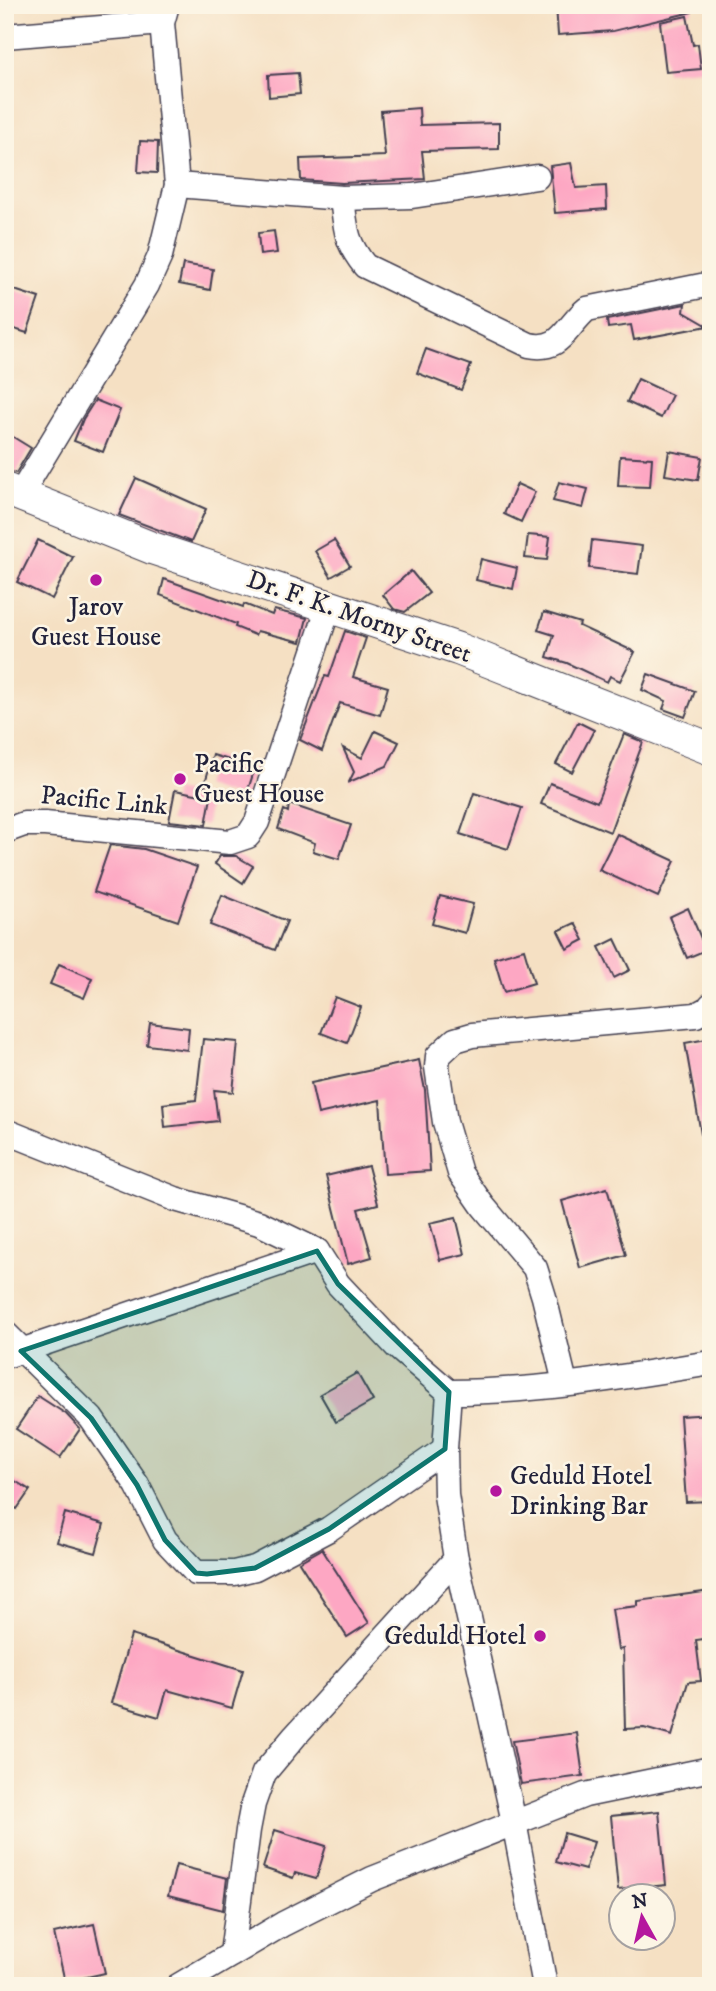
<svg xmlns="http://www.w3.org/2000/svg" width="716" height="1991" viewBox="0 0 716 1991" font-family="'IM FELL DW Pica',serif">
<style>
.building{fill:#fda7c3}
.lines{fill:none;stroke-linecap:round;stroke-linejoin:round}
.minor-casing{stroke:#423e4f;stroke-width:27}
.tertiary-casing{stroke:#423e4f;stroke-width:34}
.minor{stroke:#fff;stroke-width:24}
.tertiary{stroke:#fff;stroke-width:32}
.marked{fill:#0f766e;fill-opacity:0.2;stroke:#0f766e;stroke-width:5;stroke-linejoin:round}
.poi-dot{fill:#b5179e;stroke:#fcf5e5;stroke-width:2.5}
.labels{text-anchor:middle;dominant-baseline:central;stroke-width:5;stroke-linejoin:round;paint-order:stroke}
.poi-label{font-size:26px;fill:#22223b;stroke:#fcf5e5;text-anchor:start}
.street-label{font-size:26px;fill:#22223b;stroke:#fcf5e5}
</style>
<rect width="100%" height="100%" fill="#fcf5e5"/>
<filter id="ink" filterUnits="userSpaceOnUse"><feTurbulence type="fractalNoise" baseFrequency=".0143" numOctaves="2"/><feDisplacementMap in="SourceGraphic" scale="14" xChannelSelector="R" yChannelSelector="G"/><feConvolveMatrix kernelMatrix="1 2 1 2 8 2 1 2 1" color-interpolation-filters="sRGB"/></filter>
<filter id="wash" filterUnits="userSpaceOnUse"><feTurbulence type="fractalNoise" baseFrequency=".00686" numOctaves="4" result="noise"/><feDisplacementMap in="SourceGraphic" scale="28" xChannelSelector="R" yChannelSelector="G"/><feGaussianBlur stdDeviation="1.57" result="paint"/><feColorMatrix in="noise" values="0 0 0 0 0 0 0 0 0 0 0 0 0 0 0 0 0 1.4 0 .05"/><feComposite in="paint" operator="in"/></filter>
<g filter="url(#wash)">
<rect width="100%" height="100%" fill="#f5e0c3"/>
<g id="blocks">
<!-- building -->
<g class="building">
<path d="M556 5H692V12L613 31 558 35Z"/>
<path d="M687 16 693 45 698 44 701 69 666 72 660 22Z"/>
<path d="M298 73 300 94 269 97 268 75Z"/>
<path d="M419 108 420 125 499 123V149L422 151 425 179 342 183 301 180 300 159 385 156 381 111Z"/>
<path d="M140 141 158 142 157 173 138 172Z"/>
<path d="M571 163 576 188 606 186 607 209 555 213 550 166Z"/>
<path d="M274 231 277 253 260 255 258 233Z"/>
<path d="M183 264 213 269 210 290 179 284Z"/>
<path d="M5 287 39 298 27 333 5 326Z"/>
<path d="M685 304 684 312 708 326 634 340 631 325 608 328 607 320Z"/>
<path d="M426 349 471 365 461 390 417 373Z"/>
<path d="M638 379 672 395 661 418 627 402Z"/>
<path d="M95 400 120 410 103 452 74 441 83 419Z"/>
<path d="M5 432 31 448 16 473 5 471Z"/>
<path d="M669 451 702 457 698 480 665 475Z"/>
<path d="M620 456 652 458 650 487 618 486Z"/>
<path d="M136 478 206 509 191 542 119 515Z"/>
<path d="M559 482 588 489 583 508 553 501Z"/>
<path d="M517 484 535 492 521 522 504 514Z"/>
<path d="M528 535 550 537 547 560 525 558Z"/>
<path d="M38 540 73 557 52 599 17 582Z"/>
<path d="M334 540 350 566 331 577 315 551Z"/>
<path d="M592 540 642 546 638 574 589 568Z"/>
<path d="M481 559 517 568 513 589 476 580Z"/>
<path d="M411 571 429 593 405 612 394 609 383 595Z"/>
<path d="M164 579 243 607 244 604 272 615 274 610 307 618 301 642 257 631 255 635 235 627 236 624 160 595Z"/>
<path d="M544 612 580 623 579 626 635 652 620 681 610 676 607 682 567 663 547 657 554 635 538 630Z"/>
<path d="M345 631 366 638 353 677 388 687 380 715 340 703 322 751 300 740 325 676 329 677Z"/>
<path d="M648 674 695 691 685 717 663 709 666 701 642 690Z"/>
<path d="M578 722 594 730 572 772 556 764Z"/>
<path d="M375 731 399 742 387 766 349 782 354 772 343 748 362 758Z"/>
<path d="M624 734 643 742 610 832 541 804 550 783 597 802Z"/>
<path d="M213 755 255 768 245 799 204 786Z"/>
<path d="M175 790 211 797 206 825 169 821Z"/>
<path d="M474 793 522 808 508 849 460 834Z"/>
<path d="M289 804 351 825 339 859 313 851 315 843 278 829 284 810 288 812Z"/>
<path d="M617 834 675 861 658 897 599 870Z"/>
<path d="M110 845 144 849 197 867 178 921 94 892Z"/>
<path d="M220 856H236L253 866 243 883 215 864Z"/>
<path d="M222 895 287 921 275 950 210 925Z"/>
<path d="M440 896 473 904 465 933 432 924Z"/>
<path d="M688 908 706 950 687 958 669 917Z"/>
<path d="M575 923 584 940 567 949 558 931Z"/>
<path d="M615 939 630 970 614 978 599 947Z"/>
<path d="M524 949 534 983 504 992 494 958Z"/>
<path d="M59 964 92 978 84 998 50 984Z"/>
<path d="M335 997 361 1007 347 1043 321 1033Z"/>
<path d="M150 1023 189 1028 187 1050 147 1045Z"/>
<path d="M203 1039 238 1042 233 1092 214 1090 218 1121 165 1127 163 1104 196 1100Z"/>
<path d="M707 1039 711 1063V1133L701 1134 685 1043Z"/>
<path d="M419 1060 425 1090 430 1171 385 1174 380 1100 318 1114 311 1083Z"/>
<path d="M368 1166 378 1204 358 1209 372 1257 348 1264 326 1176Z"/>
<path d="M607 1188 626 1255 580 1268 562 1201Z"/>
<path d="M456 1217 465 1254 440 1260 430 1223Z"/>
<path d="M357 1373 373 1401 336 1422 320 1394Z"/>
<path d="M38 1396 66 1414 80 1429 60 1458 16 1429Z"/>
<path d="M711 1414V1501L686 1502 680 1416Z"/>
<path d="M5 1475 30 1490 17 1509 5 1502Z"/>
<path d="M65 1513 104 1524 96 1553 57 1542Z"/>
<path d="M322 1549 369 1623 347 1637 299 1562Z"/>
<path d="M711 1591V1638L696 1640 701 1681 688 1682 672 1736 644 1728 625 1729 623 1649 618 1650 612 1609 638 1606V1601Z"/>
<path d="M131 1635 243 1670 232 1708 167 1690 159 1717 111 1703Z"/>
<path d="M577 1733 583 1776 521 1784 512 1741Z"/>
<path d="M659 1811 666 1885 618 1890 611 1816Z"/>
<path d="M275 1830 326 1846 316 1879 295 1873 293 1878 263 1868Z"/>
<path d="M564 1833 594 1842 585 1870 556 1862Z"/>
<path d="M176 1865 227 1878 223 1910 168 1896Z"/>
<path d="M94 1924 105 1973 65 1982 54 1933Z"/>
</g>
</g>
</g>
<g filter="url(#ink)">
<use href="#blocks" fill-opacity="0" stroke="#423e4f" stroke-width="2"/>
<g class="lines">
<!-- minor casing -->
<g class="minor-casing">
<g id="minor">
<path d="M5 36 162 23"/>
<path d="M177 185 342 198 412 196 537 177"/>
<path d="M342 198C346 229 345 241 365 266L529 345C562 352 566 326 587 309L711 284"/>
<path d="M20 495 147 285 160 256 177 185 162 23 167 5"/>
<path d="M5 831 24 824H45L230 842 248 836 257 822 329 606"/>
<path d="M5 1131 175 1199 259 1223 317 1251 338 1284 397 1347 449 1392C536 1392 625 1377 711 1363"/>
<path d="M5 1333 91 1418 137 1485 165 1540 196 1573H234L255 1568 329 1529 445 1449"/>
<path d="M9 1355 317 1251"/>
<path d="M565 1383 544 1297 535 1268 483 1206 460 1173 445 1122 437 1067 438 1056 455 1040 472 1035 696 1015 709 1008 711 1005"/>
<path d="M449 1392 445 1449 446 1495 456 1559 514 1822 545 1986"/>
<path d="M232 1954 248 1830 253 1804 264 1773 295 1736 456 1559"/>
<path d="M178 1986 283 1924 372 1879 585 1795 711 1769"/>
</g>
</g>
<!-- tertiary casing -->
<g class="tertiary-casing">
<path id="tertiary" d="M5 489 152 548 458 649 711 749"/>
</g>
<!-- minor -->
<use href="#minor" class="minor"/>
<!-- tertiary -->
<use href="#tertiary" class="tertiary"/>
</g>
</g>
<!-- marked area -->
<path class="marked" d="M317 1251 338 1284 449 1392 445 1449 329 1529 255 1568 207 1574 196 1573 165 1540 137 1485 91 1418 21 1351Z"/>
<!-- markers -->
<g class="poi-dot">
<circle cx="96" cy="580" r="7"/>
<circle cx="180" cy="779" r="7"/>
<circle cx="496" cy="1491" r="7"/>
<circle cx="540" cy="1636" r="7"/>
</g>
<g class="labels">
<!-- poi labels -->
<g class="poi-label">
<text x="96" y="607" text-anchor="middle">Jarov<tspan x="96" dy="30">Guest House</tspan></text>
<text x="194" y="764">Pacific<tspan x="194" dy="30">Guest House</tspan></text>
<text x="510" y="1476">Geduld Hotel<tspan x="510" dy="30">Drinking Bar</tspan></text>
<text x="526" y="1636" text-anchor="end">Geduld Hotel</text>
</g>
<!-- street labels -->
<g class="street-label">
<text transform="translate(359 617) rotate(19)">Dr. F. K. Morny Street</text>
<text transform="translate(104 801) rotate(5)">Pacific Link</text>
</g>
</g>
<!-- margin -->
<rect width="716" height="1991" fill="none" stroke="#fcf5e5" stroke-width="28"/>
<!-- north arrow -->
<g transform="translate(642 1917) rotate(352)"><circle r="33" fill="#fcf5e5" stroke="#a5a1a1" stroke-width="2"/>
<path d="M0-5L12 26L0 18L-12 26Z" fill="#b5179e"/>
<text y="-10" font-size="19" font-weight="bold" text-anchor="middle" fill="#22223b">N</text>
</g>
</svg>
